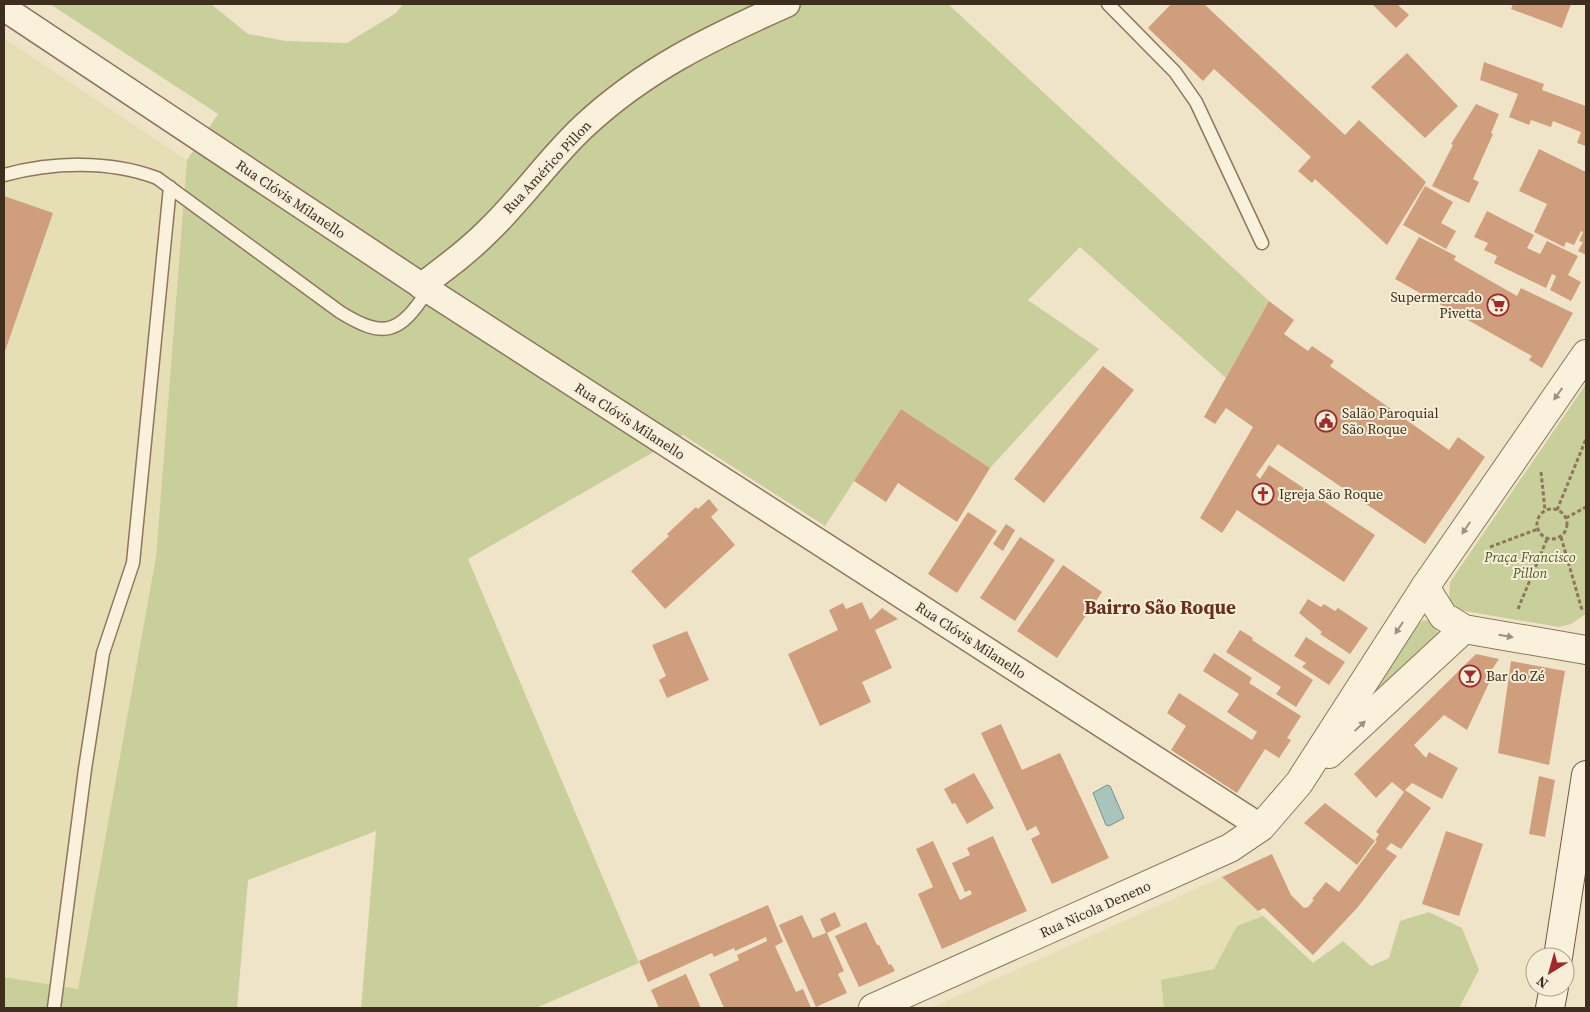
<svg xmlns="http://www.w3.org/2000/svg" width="1590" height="1012" viewBox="0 0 1590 1012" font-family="'Source Serif 4',serif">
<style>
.farmland{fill:#e6deb5}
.green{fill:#c9cf9b}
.water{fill:#a9c4bc;stroke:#6f938a}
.building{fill:#cf9f7d}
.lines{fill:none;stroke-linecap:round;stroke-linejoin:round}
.service-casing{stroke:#8d765c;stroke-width:15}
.minor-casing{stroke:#8d765c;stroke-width:28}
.tertiary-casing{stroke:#8d765c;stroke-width:30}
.secondary-casing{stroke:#6f573f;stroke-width:30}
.path{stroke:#8d765c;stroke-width:3;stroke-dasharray:4 2.5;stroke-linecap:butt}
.service{stroke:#faf1dc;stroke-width:12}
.minor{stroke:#faf1dc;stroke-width:25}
.tertiary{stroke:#faf1dc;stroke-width:28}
.secondary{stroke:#faf1dc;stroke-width:28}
.oneway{fill:#9c907e}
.labels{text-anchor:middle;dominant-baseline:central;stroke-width:4;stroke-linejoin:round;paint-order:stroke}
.street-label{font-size:14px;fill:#3d2e20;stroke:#f7eed8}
.poi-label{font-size:14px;fill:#3d2e20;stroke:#f7eed8;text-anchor:start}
.park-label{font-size:14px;font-style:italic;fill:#4d5a26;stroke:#f7eed8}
.district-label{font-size:19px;font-weight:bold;fill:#6b2e1e;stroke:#f7eed8}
</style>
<rect width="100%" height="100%" fill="#f0e4c8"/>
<!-- farmland -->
<g class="farmland">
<path d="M4 38 187 160 156 557 78 989 4 977Z"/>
<path d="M1222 877 1332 981 1477 1008H931Z"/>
</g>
<!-- green -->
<g class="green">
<path d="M50 4H211L248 34 286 41 347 43 396 13 403 4H948L1269 301 1226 378 1080 247 1028 300 1099 349 990 468 901 409 825 526 683 435 468 559 639 963 536 1008H361L376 831 248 880 237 1008H4V977L78 989 156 557 187 160 218 114Z"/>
<path d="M1586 384V614L1571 624 1559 627 1458 610 1449 599 1450 582Z"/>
<path d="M1424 620 1431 621 1440 635 1376 693V688L1419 624Z"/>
<path d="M1429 912 1462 928 1479 970 1459 1008H1164L1161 980 1214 969 1237 926 1263 916 1313 963 1343 941 1371 966 1389 958 1400 921Z"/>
</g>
<!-- water -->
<path class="water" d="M1107 785 1110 786 1124 818 1109 826 1106 825 1093 793Z"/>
<!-- building -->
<g class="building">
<path d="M1171 4H1204L1345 135 1359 120 1426 182 1387 245 1315 179 1312 183 1298 171 1311 157 1214 69 1203 81 1148 28Z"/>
<path d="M1372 4H1397L1409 15 1396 28Z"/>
<path d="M1513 4H1571L1562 28 1511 9Z"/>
<path d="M1407 53 1458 106 1425 138 1371 87Z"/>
<path d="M1484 62 1544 84 1542 90 1586 106V146L1577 143 1581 132 1553 121 1551 127 1531 120 1529 125 1509 117 1518 94 1480 80Z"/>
<path d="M1476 104 1499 114 1491 133 1493 134 1473 179 1479 182 1469 203 1432 186 1453 145 1451 144Z"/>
<path d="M1539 149 1586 172V255L1578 251 1583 242 1579 241 1583 232 1581 231 1574 245 1566 242 1564 247 1534 232 1547 204 1519 191Z"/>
<path d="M1425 186 1453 202 1441 223 1456 231 1446 249 1403 225Z"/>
<path d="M4 196 53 213 4 354Z"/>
<path d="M1487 211 1534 235 1527 248 1540 254 1547 241 1578 256 1568 275 1581 282 1571 301 1550 290 1556 276 1552 274 1546 288 1494 263 1497 256 1484 250 1488 243 1474 237Z"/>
<path d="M1419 237 1456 256 1454 260 1517 296 1521 288 1573 313 1542 368 1529 360 1532 356 1395 279Z"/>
<path d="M1269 301 1294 320 1284 334 1308 351 1312 346 1334 361 1330 366 1449 450 1458 437 1485 457 1425 544 1278 444 1256 475 1260 479 1269 465 1375 535 1344 582 1237 510 1222 533 1200 518 1253 427 1226 408 1215 424 1204 417Z"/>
<path d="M1103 366 1134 390 1044 503 1014 479Z"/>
<path d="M901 409 990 468 957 522 898 483 886 502 854 481Z"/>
<path d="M709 499 718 510 711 517 735 545 665 609 631 571 669 536 667 534 696 507 698 509Z"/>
<path d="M968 512 997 531 957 593 928 574Z"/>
<path d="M1006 524 1015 530 1003 551 993 544Z"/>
<path d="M1020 537 1055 560 1015 621 980 598Z"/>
<path d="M1063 565 1102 592 1057 658 1017 631Z"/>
<path d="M1308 599 1321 607 1324 604 1335 611 1338 608 1368 628 1350 654 1320 634 1322 632 1299 613Z"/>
<path d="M862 602 870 620 882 608 898 619 875 630 892 668 862 682 871 702 820 726 788 654 838 630 829 610 843 603 846 609Z"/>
<path d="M1240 630 1253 638 1252 640 1313 680 1296 707 1276 694 1281 687 1226 652Z"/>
<path d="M687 631 709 680 667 698 659 680 666 676 652 645Z"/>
<path d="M1306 637 1345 662 1329 685 1302 667 1306 663 1294 656Z"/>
<path d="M1214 653 1252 678 1249 683 1301 716 1287 738 1291 740 1279 758 1265 749 1237 793 1171 750 1186 726 1167 713 1179 693 1252 740 1257 732 1227 712 1239 694 1203 671Z"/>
<path d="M1476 654 1499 659 1485 680 1489 683 1467 730 1444 715 1414 745 1426 758 1429 752 1458 768 1442 799 1412 783 1405 790 1431 808 1401 849 1391 843 1386 849 1397 856 1358 907 1313 955 1264 908 1258 911 1222 877 1272 854 1291 895 1304 908 1308 907 1314 900 1312 899 1326 882 1339 892 1377 841 1375 840 1379 834 1376 832 1404 792 1392 782 1376 798 1354 774Z"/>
<path d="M1511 661 1565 671 1549 765 1498 753Z"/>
<path d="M1001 724 1022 770 1060 753 1109 858 1052 884 1031 839 1040 834 1036 826 1027 831 981 733Z"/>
<path d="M974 773 994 808 967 824 955 803 952 804 944 789Z"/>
<path d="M1539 776 1555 780 1545 837 1529 834Z"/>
<path d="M1325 803 1375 841 1357 865 1304 823Z"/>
<path d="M1446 831 1483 844 1459 916 1422 904Z"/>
<path d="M993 836 1027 911 942 949 918 894 933 887 916 849 933 841 960 900 972 894 970 890 965 892 952 863 970 855 967 848Z"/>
<path d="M768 905 783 942 775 946 796 992 803 989 811 1008H724L709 974 739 960 737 955 767 941 766 937 735 951 734 948 714 957 712 953 648 982 639 961Z"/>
<path d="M835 912 841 926 827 933 844 971 838 974 847 993 816 1007 779 925 802 915 813 938 826 933 820 919Z"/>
<path d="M866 922 877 945H879L889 965 891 964 895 971 859 987 835 936Z"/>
<path d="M686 974 701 1008H659L651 990Z"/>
</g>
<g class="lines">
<!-- service casing -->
<g class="service-casing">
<g id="service">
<path d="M1108 4 1175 72 1196 102 1262 243"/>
<path d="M4 175C53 162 109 160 157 178L340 312C385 340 400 333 428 290"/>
<path d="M54 1008 85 769 103 653 133 563 170 187"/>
</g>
</g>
<!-- minor casing -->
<g class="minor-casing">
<g id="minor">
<path d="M4 8 428 290 1261 827"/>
<path d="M421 286C444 269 466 253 486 233 521 200 548 160 583 127 645 69 711 38 787 4"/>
</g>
</g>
<!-- tertiary casing -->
<g class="tertiary-casing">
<g id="tertiary">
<path d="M1425 587 1443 616 1464 629 1586 650"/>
<path d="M1329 754 1464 629"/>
<path d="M873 1008 1230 848 1261 827 1299 783 1425 587 1586 354"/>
</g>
</g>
<!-- secondary casing -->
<g class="secondary-casing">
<g id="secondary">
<path d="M1558 957 1586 775"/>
<path d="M1550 1008 1554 987"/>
</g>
</g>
<!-- path -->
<g class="path">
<path d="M1541 472 1545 510"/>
<circle cx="1552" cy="524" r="15"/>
<path d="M1557 510 1586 439"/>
<path d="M1566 518 1586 507"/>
<path d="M1561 537 1582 610"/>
<path d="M1490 547 1538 529"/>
<path d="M1518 609 1547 539"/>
</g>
<!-- service -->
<use href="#service" class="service"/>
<!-- minor -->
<use href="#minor" class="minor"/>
<!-- tertiary -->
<use href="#tertiary" class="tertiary"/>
<!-- secondary -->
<use href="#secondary" class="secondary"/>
</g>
<!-- one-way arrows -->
<defs><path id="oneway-solid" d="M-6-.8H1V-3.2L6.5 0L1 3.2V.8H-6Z" transform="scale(1.25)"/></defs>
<g class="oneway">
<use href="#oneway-solid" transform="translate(1558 394) rotate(125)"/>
<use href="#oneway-solid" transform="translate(1466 528) rotate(124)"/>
<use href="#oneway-solid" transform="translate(1399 628) rotate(123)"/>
<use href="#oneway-solid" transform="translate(1506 636) rotate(10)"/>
<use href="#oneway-solid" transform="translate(1360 726) rotate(-43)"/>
</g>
<!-- icons -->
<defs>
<g id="supermarket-ring" transform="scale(1.125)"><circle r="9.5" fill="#f7eed8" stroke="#9e2a2b" stroke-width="1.5"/><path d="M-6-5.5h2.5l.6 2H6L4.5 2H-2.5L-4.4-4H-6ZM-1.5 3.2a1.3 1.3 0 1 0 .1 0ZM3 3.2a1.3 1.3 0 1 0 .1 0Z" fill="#9e2a2b"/></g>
<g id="civic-ring" transform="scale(1.125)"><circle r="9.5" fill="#f7eed8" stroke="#9e2a2b" stroke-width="1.5"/><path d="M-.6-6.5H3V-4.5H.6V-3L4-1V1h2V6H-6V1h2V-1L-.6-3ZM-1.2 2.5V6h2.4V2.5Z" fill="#9e2a2b"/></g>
<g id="church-ring" transform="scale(1.125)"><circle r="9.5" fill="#f7eed8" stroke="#9e2a2b" stroke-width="1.5"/><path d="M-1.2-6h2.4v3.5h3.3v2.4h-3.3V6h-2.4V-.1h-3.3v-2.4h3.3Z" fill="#9e2a2b"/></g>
<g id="bar-ring" transform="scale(1.125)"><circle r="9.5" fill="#f7eed8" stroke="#9e2a2b" stroke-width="1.5"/><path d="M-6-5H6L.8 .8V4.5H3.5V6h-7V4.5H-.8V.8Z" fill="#9e2a2b"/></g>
</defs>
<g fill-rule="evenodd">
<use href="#supermarket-ring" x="1498" y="305"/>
<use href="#civic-ring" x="1326" y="421"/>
<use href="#church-ring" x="1263" y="494"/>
<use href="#bar-ring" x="1470" y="676"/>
</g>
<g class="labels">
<!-- street labels -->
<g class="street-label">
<text transform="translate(547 167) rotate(-47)">Rua Américo Pillon</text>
<text transform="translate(291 199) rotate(34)">Rua Clóvis Milanello</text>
<text transform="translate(630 421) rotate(33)">Rua Clóvis Milanello</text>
<text transform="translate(971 640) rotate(33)">Rua Clóvis Milanello</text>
<text transform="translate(1095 909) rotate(-24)">Rua Nicola Deneno</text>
</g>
<!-- poi labels -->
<g class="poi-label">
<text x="1482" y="297" text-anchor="end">Supermercado<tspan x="1482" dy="16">Pivetta</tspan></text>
<text x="1342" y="413">Salão Paroquial<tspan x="1342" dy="16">São Roque</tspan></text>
<text x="1279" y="494">Igreja São Roque</text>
<text x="1486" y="676">Bar do Zé</text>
</g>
<!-- park labels -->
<g class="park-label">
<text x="1530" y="557">Praça Francisco<tspan x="1530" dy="16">Pillon</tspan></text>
</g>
<!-- district labels -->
<g class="district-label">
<text x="1160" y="607">Bairro São Roque</text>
</g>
</g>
<!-- border -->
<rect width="1590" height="1012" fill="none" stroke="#3d2e20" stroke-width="10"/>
<!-- north arrow -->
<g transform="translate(1550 972) rotate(217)"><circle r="24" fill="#f7eed8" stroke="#ada18e"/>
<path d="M0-4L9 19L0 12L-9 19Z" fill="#9e2a2b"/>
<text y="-8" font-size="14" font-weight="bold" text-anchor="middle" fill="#3d2e20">N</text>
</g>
</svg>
